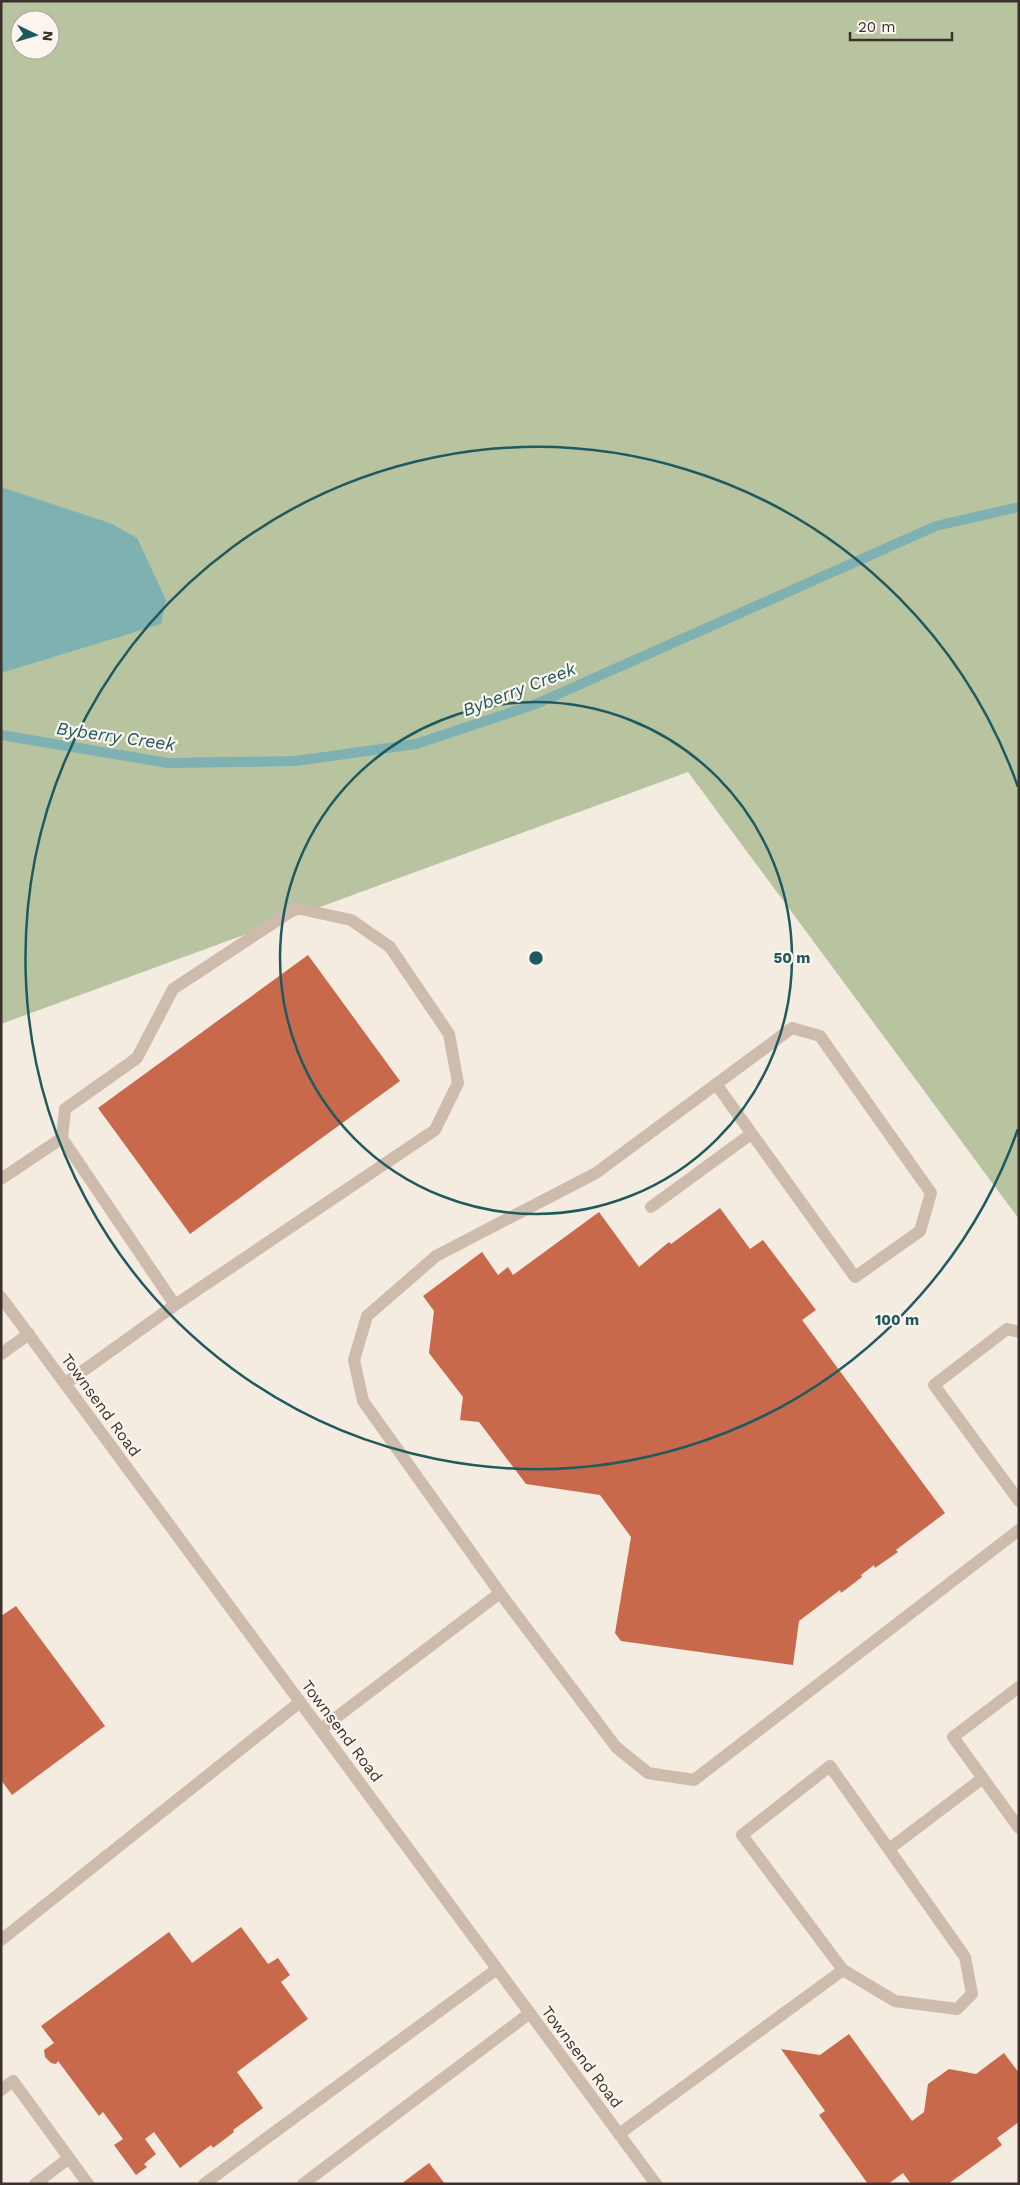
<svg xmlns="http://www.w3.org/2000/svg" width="1020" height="2185" viewBox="0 0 1020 2185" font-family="'Work Sans',sans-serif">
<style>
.green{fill:#b8c4a0;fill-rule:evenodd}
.water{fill:#7fb0b2}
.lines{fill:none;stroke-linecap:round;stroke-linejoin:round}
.stream{stroke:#7fb0b2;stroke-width:10}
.building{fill:#c8694b}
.minor{stroke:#cdbbac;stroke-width:12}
.ring{fill:none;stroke:#1f5a5e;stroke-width:2.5}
.labels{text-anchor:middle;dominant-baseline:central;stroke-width:4.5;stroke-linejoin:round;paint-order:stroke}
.street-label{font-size:16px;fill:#3b302b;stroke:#fbf5ee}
.water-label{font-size:18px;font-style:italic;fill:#1f5a5e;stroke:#fbf5ee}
.centre{fill:#1f5a5e;stroke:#fbf5ee;stroke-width:2.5}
.ring-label{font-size:15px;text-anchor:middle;font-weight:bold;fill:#1f5a5e;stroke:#fbf5ee;stroke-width:4.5;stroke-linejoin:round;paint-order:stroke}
</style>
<rect width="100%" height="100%" fill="#f4ebe1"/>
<!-- green -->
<path class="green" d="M1 1H1019V1219L688 772 1 1024ZM20 20H50V50H20Z"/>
<!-- water -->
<path class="water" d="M1 487 110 523 137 538 166 600 161 624 1 673Z"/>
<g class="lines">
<!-- stream -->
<path class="stream" d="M1 735 168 763 296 761 416 744 536 704 936 526 1019 507"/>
</g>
<!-- building -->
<g class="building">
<path d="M308 955 400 1081 190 1234 98 1108Z"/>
<path d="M720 1208 750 1249 763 1240 816 1310 802 1320 945 1513 896 1550 898 1552 875 1568 874 1565 861 1575 862 1577 841 1593 840 1590 799 1621 793 1665 621 1641 615 1633 631 1537 600 1495 526 1484 479 1422 460 1420 463 1397 429 1353 434 1311 423 1296 482 1252 498 1275 508 1267 513 1275 599 1212 639 1267 669 1242 671 1244Z"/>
<path d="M16 1606 105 1726 12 1795 1 1780V1616Z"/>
<path d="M241 1927 268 1964 278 1958 290 1975 281 1982 308 2019 237 2072 263 2108 233 2130 234 2132 213 2148 211 2145 180 2168 154 2132 145 2139 156 2154 144 2164 147 2167 136 2175 114 2145 123 2139 103 2112 99 2116 58 2061 56 2064 51 2063 45 2057 44 2050 54 2043 41 2026 169 1932 192 1963Z"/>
<path d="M849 2034 912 2121 924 2112 928 2084 949 2069 976 2074 1004 2053 1019 2073V2122L997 2138 1002 2145 948 2184H911L903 2173 888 2184H868L819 2115 825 2111 781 2049 820 2055Z"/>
<path d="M429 2163 445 2184H401Z"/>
</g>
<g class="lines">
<!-- minor -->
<g class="minor">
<path d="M1 1179 62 1138"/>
<path d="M651 1207 751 1134"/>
<path d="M1 1297 656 2184"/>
<path d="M1019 1332 1007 1329 934 1385 1019 1501"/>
<path d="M1 1354 29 1334"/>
<path d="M66 1383 175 1305 435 1130 458 1083 449 1034 390 947 351 920 296 908 173 989 137 1058 65 1109 62 1138 175 1305"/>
<path d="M500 1593 363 1401 354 1360 367 1316 436 1256 596 1173 792 1028 820 1036 931 1193 920 1231 855 1277 716 1084"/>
<path d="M1019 1687 953 1737 1019 1828"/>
<path d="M321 1729 500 1593 616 1747 648 1773 694 1780 1019 1530"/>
<path d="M889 1849 983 1778"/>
<path d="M1 1940 300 1702"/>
<path d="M1 2090 13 2081 88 2184"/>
<path d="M619 2134 843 1970 895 2001 957 2009 972 1994 965 1957 830 1766 742 1835 843 1970"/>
<path d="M35 2184 69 2158"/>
<path d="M204 2184 497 1969"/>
<path d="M303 2184 530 2013"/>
</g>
</g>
<!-- distance rings -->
<g class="ring">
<circle cx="536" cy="958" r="256"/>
<path d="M1018 1129A511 511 0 1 1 1018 787"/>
</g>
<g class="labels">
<!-- street labels -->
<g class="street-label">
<text transform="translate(101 1405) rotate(54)">Townsend Road</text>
<text transform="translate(342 1731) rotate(53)">Townsend Road</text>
<text transform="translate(582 2057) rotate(53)">Townsend Road</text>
</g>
<!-- water labels -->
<g class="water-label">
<text transform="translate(519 689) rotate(-21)">Byberry Creek</text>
<text transform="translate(116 736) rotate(8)">Byberry Creek</text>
</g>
</g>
<circle cx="536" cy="958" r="8" class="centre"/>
<g class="ring-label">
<text x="792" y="963">50 m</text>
<text x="897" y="1325">100 m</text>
</g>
<!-- border -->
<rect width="1020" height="2185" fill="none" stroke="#3b302b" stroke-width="5"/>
<!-- north arrow -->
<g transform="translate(35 35) rotate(95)"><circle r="24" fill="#fbf5ee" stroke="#aea6a0"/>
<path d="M0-4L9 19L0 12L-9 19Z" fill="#1f5a5e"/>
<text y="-8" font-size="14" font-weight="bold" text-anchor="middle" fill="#3b302b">N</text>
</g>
<!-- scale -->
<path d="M850 32v8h102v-8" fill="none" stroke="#3b302b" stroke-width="2.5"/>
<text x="858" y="32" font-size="15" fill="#3b302b" stroke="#fbf5ee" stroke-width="4" paint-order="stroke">20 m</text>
</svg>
